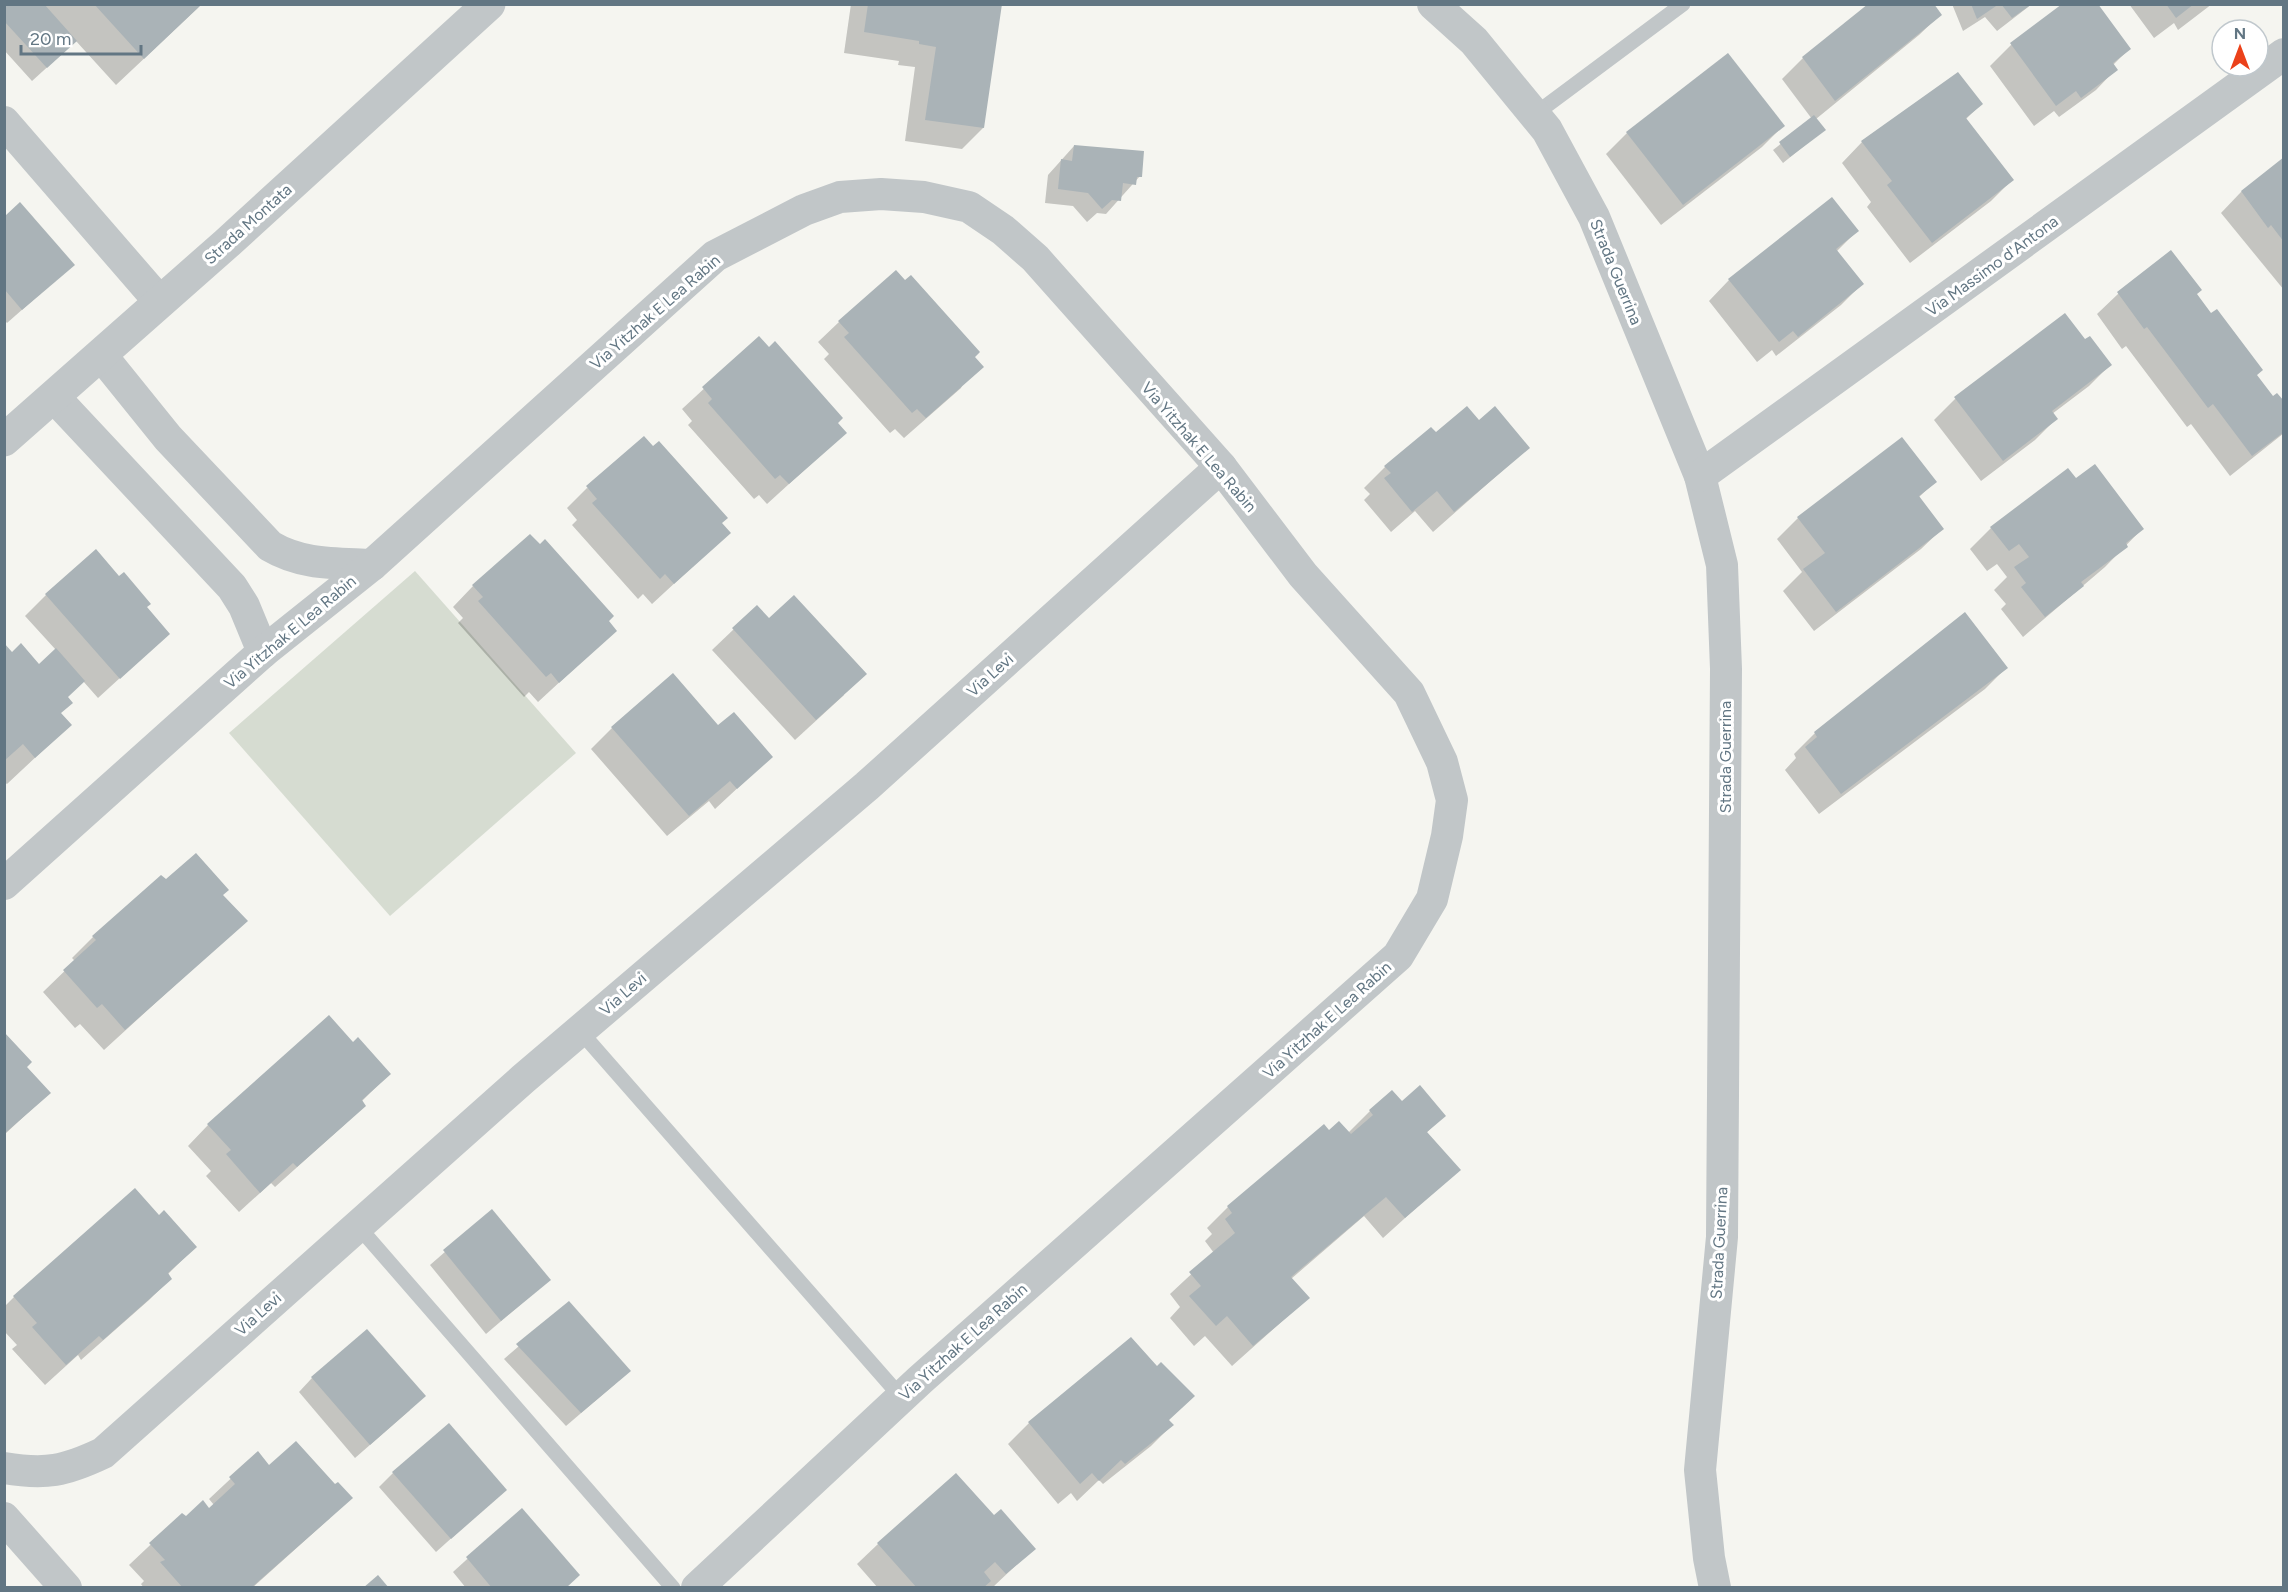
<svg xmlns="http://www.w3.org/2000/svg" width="2288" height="1592" viewBox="0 0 2288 1592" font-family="Figtree,sans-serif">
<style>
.green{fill:#d6dcd1}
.shadow{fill:#0003}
.building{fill:#aab3b7}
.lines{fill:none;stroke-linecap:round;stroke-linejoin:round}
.service{stroke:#c1c6c8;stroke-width:15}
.minor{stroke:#c1c6c8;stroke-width:32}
.tertiary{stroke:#c1c6c8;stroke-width:33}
.labels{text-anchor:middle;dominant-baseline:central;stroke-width:6;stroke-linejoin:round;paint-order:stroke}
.street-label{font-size:16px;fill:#627683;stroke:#fff}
</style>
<rect width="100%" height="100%" fill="#f5f5f0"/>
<!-- green -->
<path class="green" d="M415 571 576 753 390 916 229 733Z"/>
<!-- shadow -->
<g class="shadow">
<path d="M4 4H202L116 85 76 41 32 81 4 50Z"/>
<path d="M851 4H1001L983 128 962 149 905 141 915 67 898 65 899 61 844 53Z"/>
<path d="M1952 4H2032L1997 31 1985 17 1963 31Z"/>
<path d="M2064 4 2129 49 2113 65 2116 69 2096 90 2059 117 2054 111 2034 126 1990 66 2011 45Z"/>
<path d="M2129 4H2212L2178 30 2174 23 2154 38Z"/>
<path d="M1940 15 1919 35 1816 119 1824 130 1783 163 1773 150 1812 119 1782 79 1803 58Z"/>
<path d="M1981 104 1965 120 2012 180 1991 201 1910 263 1867 207 1871 202 1842 163 1862 142Z"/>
<path d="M1783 126 1762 147 1661 225 1606 154 1627 133Z"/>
<path d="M1074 146 1140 176 1106 214 1097 213 1087 222 1073 206 1045 203 1048 175Z"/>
<path d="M2284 160V290L2221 213 2241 192Z"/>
<path d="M20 204 73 265 7 323 4 320V218Z"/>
<path d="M1857 231 1836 252 1862 284 1841 305 1776 356 1772 350 1757 362 1709 301 1729 280Z"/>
<path d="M2171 252 2195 295 2272 398 2284 403V433L2230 476 2191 424 2187 427 2126 346 2122 349 2097 314 2118 294Z"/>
<path d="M2065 315 2085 341 2110 365 2089 386 2052 414 2056 419 2035 440 1981 481 1934 420 1955 399Z"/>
<path d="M839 322 973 357 961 388 904 438 895 429 890 433 824 359 829 354 818 342Z"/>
<path d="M759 338 845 433 767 504 759 495 754 499 688 425 692 421 682 409Z"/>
<path d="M1479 422 1528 448 1433 532 1415 511 1391 532 1364 500 1370 494 1364 488 1385 467 1436 434Z"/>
<path d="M1902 439 1935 482 1918 498 1942 529 1921 549 1814 631 1783 591 1802 572 1777 539 1798 518Z"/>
<path d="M587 488 721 523 729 533 652 604 643 594 638 599 572 525 577 520 567 508Z"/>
<path d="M1991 528 2142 529 2105 567 2023 637 2001 609 2006 604 1994 590 2007 577 1997 564 1987 571 1970 549Z"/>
<path d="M473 586 607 621 615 631 538 702 529 692 524 697 458 623 463 618 453 607Z"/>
<path d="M46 595 145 607 168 634 98 698 83 681 67 697 60 714 70 725 7 784 4 782V645L12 654 39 666 56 650 25 616Z"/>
<path d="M757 607 844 695 795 740 712 650Z"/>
<path d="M1965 614 2006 668 1985 689 1819 814 1785 770 1796 758 1794 754 1815 733Z"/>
<path d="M612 728H718L771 757 715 809 709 801 667 836 591 749Z"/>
<path d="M161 877 166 881 222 895 245 921 104 1050 80 1024 75 1028 43 992 75 961 72 958 93 937Z"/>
<path d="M4 1034 25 1067 49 1093 4 1135Z"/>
<path d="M353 1044 389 1074 361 1102 364 1105 343 1126 275 1187 271 1183 239 1212 206 1176 211 1171 188 1146 208 1125Z"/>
<path d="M1402 1104 1444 1116 1426 1133 1458 1170 1383 1238 1364 1216 1291 1279 1308 1298 1232 1366 1205 1336 1194 1346 1170 1318 1180 1307 1170 1294 1214 1253 1205 1241 1212 1234 1207 1228 1228 1207 1329 1132 1348 1133 1370 1111Z"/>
<path d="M492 1211 549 1280 486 1334 430 1265Z"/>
<path d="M159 1217 195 1247 167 1275 170 1279 149 1300 81 1360 78 1355 45 1385 12 1349 17 1345 4 1331V1307L14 1297Z"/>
<path d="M569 1303 615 1384 566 1426 504 1359Z"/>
<path d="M312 1378 410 1410 355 1458 299 1392Z"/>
<path d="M1168 1421 1172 1425 1151 1446 1103 1484 1099 1480 1077 1501 1071 1493 1058 1504 1008 1444 1029 1423Z"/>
<path d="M257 1454 269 1467 330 1518 252 1588H144L141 1584 144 1581 129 1565 182 1515 186 1518 209 1510 214 1505 209 1499Z"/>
<path d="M393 1473 505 1490 436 1552 379 1487Z"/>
<path d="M521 1510 566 1588H466L453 1572Z"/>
<path d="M994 1517 1034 1548 992 1588H878L857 1564 878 1544Z"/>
</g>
<!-- building -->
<g class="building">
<path d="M4 4H44L77 41 47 68 4 21Z"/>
<path d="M94 4H202L144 59Z"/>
<path d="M868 4H1002L984 128 925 120 936 47 919 44V41L864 32Z"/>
<path d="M1868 4H1934L1942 15 1835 101 1802 57Z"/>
<path d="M1971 4H1999L1977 19Z"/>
<path d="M2001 4H2032L2012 18Z"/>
<path d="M2062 4H2098L2131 49 2113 63 2118 70 2081 98 2076 91 2056 106 2010 43Z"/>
<path d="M2166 4H2194L2176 18Z"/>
<path d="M1728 53 1785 126 1683 205 1626 132Z"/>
<path d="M1958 72 1983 104 1966 118 2014 180 1932 243 1887 185 1892 181 1861 141Z"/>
<path d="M1814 115 1826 130 1790 157 1779 142Z"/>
<path d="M1074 145 1144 151 1142 177H1137L1136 185 1123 183 1121 201 1112 200 1102 209 1088 193 1058 189 1061 159 1072 161Z"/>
<path d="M2284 157V242L2271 225 2268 228 2241 191Z"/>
<path d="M1832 197 1859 231 1836 249 1864 284 1798 337 1793 331 1779 342 1728 279Z"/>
<path d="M20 202 75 265 22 310 5 290V216Z"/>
<path d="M2171 250 2202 290 2197 294 2211 313 2217 309 2263 370 2257 375 2273 396 2277 393 2284 401V432L2252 456 2213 404 2208 408 2147 327 2144 329 2117 292Z"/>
<path d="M896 270 905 280 911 275 980 352 975 357 984 367 926 418 917 409 912 413 844 337 849 333 838 321Z"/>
<path d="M2065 313 2085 339 2090 336 2112 365 2052 411 2058 419 2003 461 1954 397Z"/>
<path d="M759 336 769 347 775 341 843 418 838 423 847 433 789 484 780 475 775 479 708 403 712 399 702 387Z"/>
<path d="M1467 406 1479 420 1495 406 1530 448 1454 512 1437 491 1412 512 1384 478 1391 473 1384 466 1431 427 1436 432Z"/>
<path d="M644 436 653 446 659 441 728 518 722 523 731 533 674 584 665 574 660 579 592 503 597 499 586 486Z"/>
<path d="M1902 437 1937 482 1919 496 1944 529 1836 612 1803 569 1825 553 1797 517Z"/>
<path d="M2095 464 2144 529 2126 543 2128 547 2081 582 2084 586 2045 617 2021 587 2026 583 2014 567 2029 557 2019 544 2009 551 1990 527 2068 468 2076 478Z"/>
<path d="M530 534 540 544 545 539 614 616 609 621 617 631 559 683 551 673 546 677 478 601 483 597 472 585Z"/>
<path d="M96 549 119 576 124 572 151 604 147 607 170 634 120 679 45 594Z"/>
<path d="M794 595 867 674 816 720 732 628 757 605 769 618Z"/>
<path d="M1965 612 2008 668 1841 794 1805 747 1817 737 1814 732Z"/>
<path d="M4 643 12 652 21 643 39 664 56 648 85 681 68 697 73 703 61 713 72 725 35 758 23 744 4 761Z"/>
<path d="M673 673 718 725 734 712 773 757 737 789 730 781 689 816 611 727Z"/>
<path d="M196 853 229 890 223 895 248 921 125 1030 102 1004 97 1008 63 970 96 940 92 936 161 875 166 879Z"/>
<path d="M329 1015 353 1042 358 1037 391 1074 362 1100 366 1106 297 1167 293 1163 260 1193 226 1154 231 1150 207 1124Z"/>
<path d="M4 1032 32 1062 27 1067 51 1093 4 1134Z"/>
<path d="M1420 1085 1446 1116 1427 1132 1461 1170 1405 1218 1386 1197 1291 1277 1310 1298 1253 1346 1227 1316 1216 1326 1189 1296 1201 1286 1189 1272 1235 1233 1225 1219 1232 1213 1227 1206 1324 1124 1329 1130 1339 1121 1351 1134 1373 1115 1369 1110 1392 1090 1402 1101Z"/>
<path d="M135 1188 159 1215 164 1210 197 1247 168 1273 172 1279 103 1340 99 1336 66 1365 32 1327 37 1323 13 1296Z"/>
<path d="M492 1209 551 1280 501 1321 443 1250Z"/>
<path d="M569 1301 631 1371 581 1413 516 1344Z"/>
<path d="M367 1329 426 1396 370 1445 311 1377Z"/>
<path d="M1131 1337 1157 1366 1161 1362 1195 1396 1169 1420 1174 1425 1125 1464 1121 1460 1099 1481 1092 1473 1080 1484 1028 1422Z"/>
<path d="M449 1423 507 1490 451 1539 392 1472Z"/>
<path d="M296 1441 335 1484 338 1482 353 1498 251 1588H183L160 1562 165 1560 149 1543 182 1513 186 1516 203 1500 209 1508 235 1484 229 1477 258 1451 269 1465Z"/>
<path d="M956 1473 994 1515 1001 1509 1036 1549 1006 1574 995 1562 984 1572 991 1581 983 1588H917L877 1543Z"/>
<path d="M522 1508 580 1575 566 1588H492L466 1557Z"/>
<path d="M378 1575 389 1588H363Z"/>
</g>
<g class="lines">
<!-- service -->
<g class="service">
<path d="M1534 115 1683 4"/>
<path d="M580 1031 901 1397"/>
<path d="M357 1225 673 1588"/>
</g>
<!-- minor -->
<g class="minor">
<path d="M1433 4 1474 41 1547 130 1594 217 1700 476 1722 565 1726 669 1722 1237 1700 1470 1709 1558 1715 1588"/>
<path d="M4 122 160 302"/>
<path d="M101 355 168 438 270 546C302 565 335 563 372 565"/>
<path d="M54 397 232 587 244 606 263 652"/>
<path d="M1700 476 2284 54"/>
<path d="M4 884 263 652 372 565 715 256 804 210 840 197 881 194 924 197 969 207 1003 230 1035 258 1221 467 1303 575 1409 693 1442 762 1452 800 1447 836 1432 899 1398 956 920 1380 697 1588"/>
<path d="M4 1468C46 1475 65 1471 103 1453L523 1079 867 786 1221 467"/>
<path d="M4 1518 66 1588"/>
</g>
<!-- tertiary -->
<path class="tertiary" d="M4 440 226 244 489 4"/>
</g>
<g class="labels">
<!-- street labels -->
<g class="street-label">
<text transform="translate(248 224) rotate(-42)">Strada Montata</text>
<text transform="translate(1992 266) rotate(-36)">Via Massimo d'Antona</text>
<text transform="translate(1616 272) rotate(68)">Strada Guerrina</text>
<text transform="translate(655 312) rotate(-41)">Via Yitzhak E Lea Rabin</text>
<text transform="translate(1199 447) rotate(49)">Via Yitzhak E Lea Rabin</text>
<text transform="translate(290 632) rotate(-40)">Via Yitzhak E Lea Rabin</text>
<text transform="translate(990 675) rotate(-42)">Via Levi</text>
<text transform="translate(1725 757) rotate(-90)">Strada Guerrina</text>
<text transform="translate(623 994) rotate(-41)">Via Levi</text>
<text transform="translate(1327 1020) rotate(-42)">Via Yitzhak E Lea Rabin</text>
<text transform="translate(1719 1243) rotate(-87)">Strada Guerrina</text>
<text transform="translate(258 1314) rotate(-42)">Via Levi</text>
<text transform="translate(963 1342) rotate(-42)">Via Yitzhak E Lea Rabin</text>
</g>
</g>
<!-- border -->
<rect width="2288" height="1592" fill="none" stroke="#627683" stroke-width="12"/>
<!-- north arrow -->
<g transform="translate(2240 48)"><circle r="28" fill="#ffffff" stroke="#c0c8cd" stroke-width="1.5"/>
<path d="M0-4.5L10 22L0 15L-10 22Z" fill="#eb411a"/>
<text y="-9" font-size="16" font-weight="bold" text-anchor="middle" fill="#627683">N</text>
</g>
<!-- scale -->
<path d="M21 45v9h120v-9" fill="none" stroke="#627683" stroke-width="3"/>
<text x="30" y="45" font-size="18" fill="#627683" stroke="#ffffff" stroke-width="4.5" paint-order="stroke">20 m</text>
</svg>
